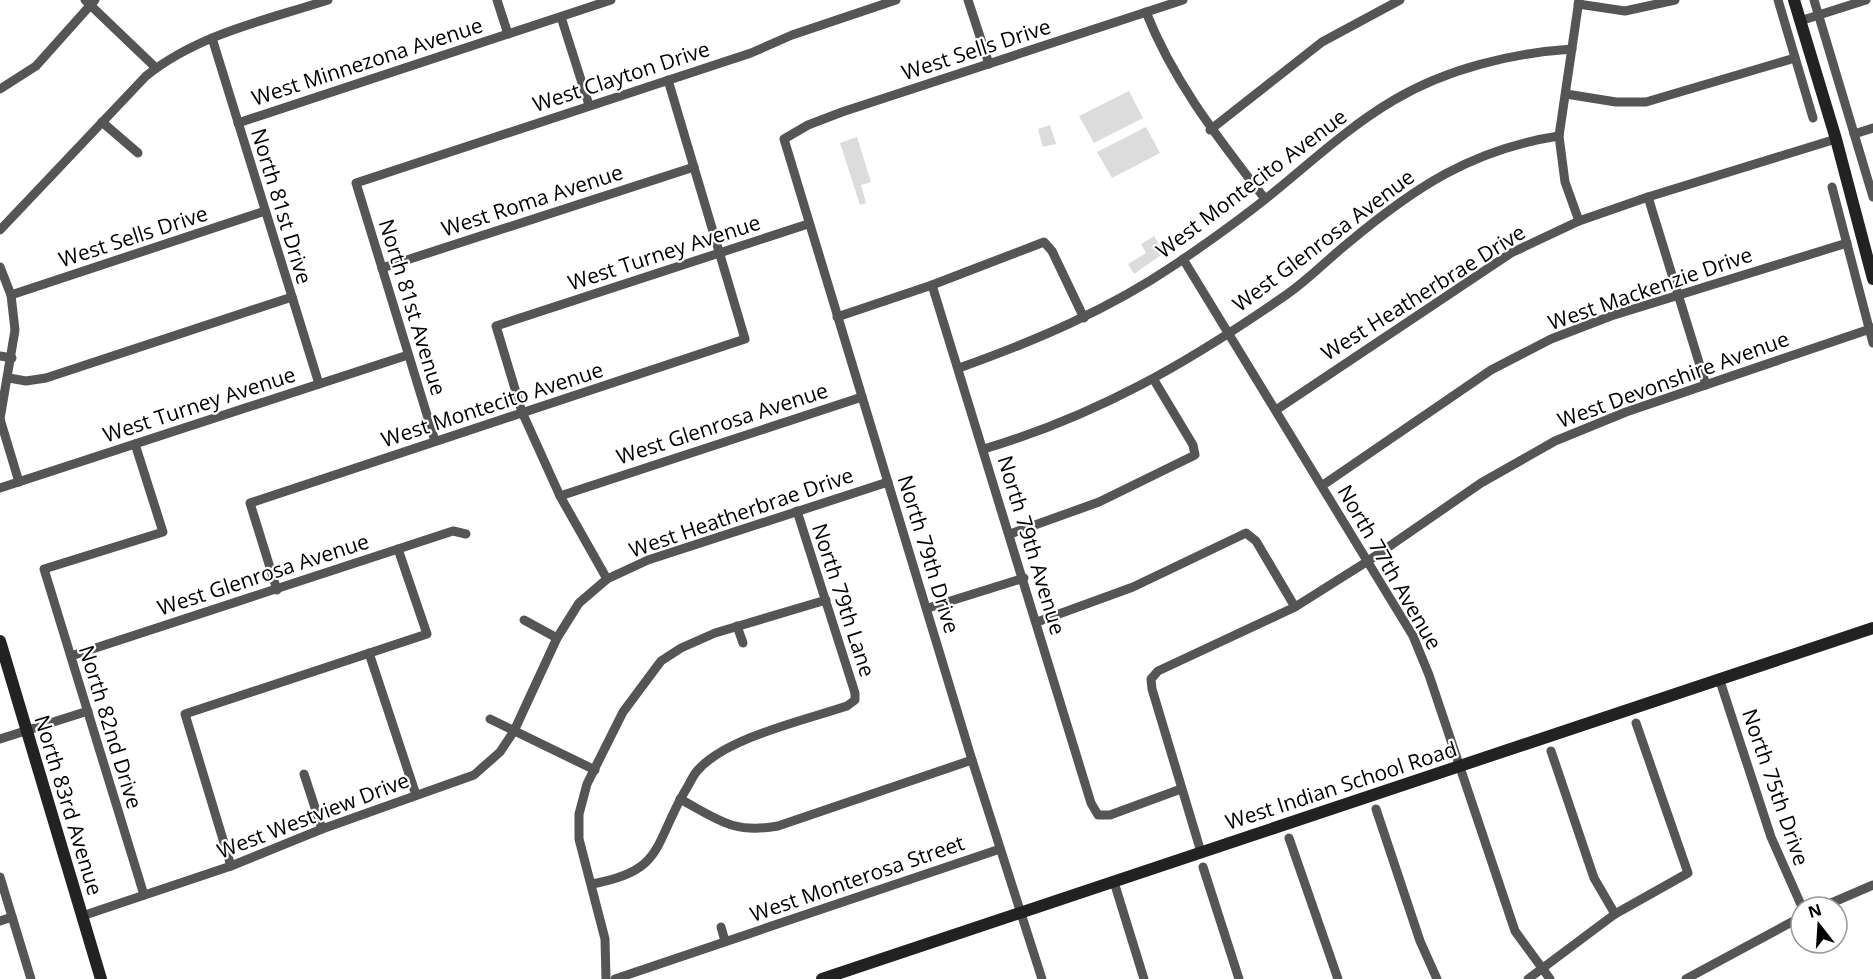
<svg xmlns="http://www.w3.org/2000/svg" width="1873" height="979" viewBox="0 0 1873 979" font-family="'Open Sans',sans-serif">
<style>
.green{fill:#dcdcdc}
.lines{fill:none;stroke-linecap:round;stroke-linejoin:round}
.street{stroke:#555;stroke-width:9}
.secondary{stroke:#222;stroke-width:12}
.labels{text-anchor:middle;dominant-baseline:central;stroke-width:4.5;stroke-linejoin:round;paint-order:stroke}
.street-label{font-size:21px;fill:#000;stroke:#fff}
</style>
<rect width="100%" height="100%" fill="#fff"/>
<!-- green -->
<g class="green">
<path d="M1129 91 1143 118 1094 143 1079 116Z"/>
<path d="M1050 125 1056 144 1043 147 1038 129Z"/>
<path d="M1146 127 1160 153 1112 178 1097 152Z"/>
<path d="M857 137 871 182 861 185 866 203 860 205 840 143Z"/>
<path d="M1154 236 1164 253 1134 274 1128 264 1146 253 1141 244Z"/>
</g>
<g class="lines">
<!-- street -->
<g class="street">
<path d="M85 0 156 68"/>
<path d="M497 0 508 34"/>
<path d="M968 0 989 64"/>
<path d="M1778 0 1813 118"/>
<path d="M1814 0 1873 197"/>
<path d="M1578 4 1625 11 1675 0"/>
<path d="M1146 12C1174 83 1219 139 1265 199"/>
<path d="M561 17 589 105"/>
<path d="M1800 21 1866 0"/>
<path d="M212 38 319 384"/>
<path d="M0 89 36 66 95 0"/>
<path d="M1566 94 1616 102H1646L1795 58"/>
<path d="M102 122 138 153"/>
<path d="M238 123 611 0"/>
<path d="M1210 130 1322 42 1400 0"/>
<path d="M1854 134 1873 128"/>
<path d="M1832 187 1873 343"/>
<path d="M1648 197 1706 385"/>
<path d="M1579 221 1565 182 1559 136 1579 0"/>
<path d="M0 230 146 76C198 34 266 20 328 0"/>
<path d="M1183 259 1413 636 1429 675 1515 931 1550 979"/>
<path d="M0 267 11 295 15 330 0 419 19 482"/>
<path d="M382 268 694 167"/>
<path d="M932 285 1091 803 1098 815H1110L1181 789"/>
<path d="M11 295 265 211"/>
<path d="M837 317 932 285 1044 242 1052 251 1084 318"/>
<path d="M0 356 12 358"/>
<path d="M959 368C1035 341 1108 310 1176 264 1207 243 1238 221 1268 197 1309 164 1348 127 1394 100 1446 69 1512 53 1572 49"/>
<path d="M9 378 26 381 46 378 292 297"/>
<path d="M1276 410 1511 253 1579 221 1648 197 1836 139"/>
<path d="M435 441 356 183 751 53 792 35 896 0"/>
<path d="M135 444 163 532 44 569 144 895"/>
<path d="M984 449C1098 415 1188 363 1286 295 1308 280 1327 260 1348 243 1414 188 1472 149 1559 136"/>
<path d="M1323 485 1491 370 1551 339 1611 316 1847 243"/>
<path d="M0 488 408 355"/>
<path d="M560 496 862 397"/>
<path d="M1010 534 1099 502 1195 455 1193 445 1154 380"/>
<path d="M607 579 560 496 522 412 496 326 808 224"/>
<path d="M277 590 250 503 745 339 668 80"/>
<path d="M928 608 1024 578"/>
<path d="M524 620 557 638"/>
<path d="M1037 622 1133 587 1246 533 1256 541 1295 607"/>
<path d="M737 626 743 643"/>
<path d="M369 653 416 795"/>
<path d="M71 656 453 531 466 534"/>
<path d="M1719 678 1771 837 1802 907"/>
<path d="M490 719 595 770"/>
<path d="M0 739 88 711"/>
<path d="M1551 751 1594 878 1615 914"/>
<path d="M304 774 322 829"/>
<path d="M680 799C719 820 733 834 778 826L972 760"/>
<path d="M1376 809 1420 941 1437 979"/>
<path d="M1289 838 1338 979"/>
<path d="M1201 852 1152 689 1151 679 1158 671 1295 607 1368 561 1481 483 1555 441 1626 412 1873 328"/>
<path d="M231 866 185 714 427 634 398 549"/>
<path d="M1203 867 1239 979"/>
<path d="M0 877 31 979"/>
<path d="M1114 882 1144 979"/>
<path d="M592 884C664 871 653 846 685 791 689 785 692 777 697 771 725 738 805 720 847 706L855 700V693L797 511"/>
<path d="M1822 907 1873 885"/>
<path d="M82 916 231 866 322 829 474 775 500 752 514 731 557 638 579 603 607 579 648 560 888 482"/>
<path d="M0 921 12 917"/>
<path d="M721 927 725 941"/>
<path d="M606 979 605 939 579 839V814L587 784 623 712 661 661 681 648 715 633 826 600"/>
<path d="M615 979 1000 849"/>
<path d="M1042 979 972 760 784 139 808 125 842 112 1183 0"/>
<path d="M1528 979 1615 914 1688 873 1636 723"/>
<path d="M1686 979 1801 917"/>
</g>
<!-- secondary -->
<g class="secondary">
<path d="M1794 0 1836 139 1873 279"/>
<path d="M0 641 101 979"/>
<path d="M822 979 1873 628"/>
</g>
</g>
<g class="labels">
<!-- street labels -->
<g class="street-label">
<text transform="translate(976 49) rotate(-18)">West Sells Drive</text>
<text transform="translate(367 61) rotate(-18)">West Minnezona Avenue</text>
<text transform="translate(621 76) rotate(-18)">West Clayton Drive</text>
<text transform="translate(1251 183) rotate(-37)">West Montecito Avenue</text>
<text transform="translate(532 200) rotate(-18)">West Roma Avenue</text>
<text transform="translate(282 206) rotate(73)">North 81st Drive</text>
<text transform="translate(133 236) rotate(-18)">West Sells Drive</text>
<text transform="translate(1323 240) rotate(-37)">West Glenrosa Avenue</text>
<text transform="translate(664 252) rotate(-18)">West Turney Avenue</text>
<text transform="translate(1650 288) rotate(-19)">West Mackenzie Drive</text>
<text transform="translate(1423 292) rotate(-32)">West Heatherbrae Drive</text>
<text transform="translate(413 307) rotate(73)">North 81st Avenue</text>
<text transform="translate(1673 379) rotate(-20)">West Devonshire Avenue</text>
<text transform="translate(199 404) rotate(-18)">West Turney Avenue</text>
<text transform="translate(492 404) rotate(-18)">West Montecito Avenue</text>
<text transform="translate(722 423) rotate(-18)">West Glenrosa Avenue</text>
<text transform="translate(741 512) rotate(-19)">West Heatherbrae Drive</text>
<text transform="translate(1032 545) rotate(73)">North 79th Avenue</text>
<text transform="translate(929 554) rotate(73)">North 79th Drive</text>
<text transform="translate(1390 567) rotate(60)">North 77th Avenue</text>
<text transform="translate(263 574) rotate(-18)">West Glenrosa Avenue</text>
<text transform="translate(844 600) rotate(72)">North 79th Lane</text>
<text transform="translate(111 727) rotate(73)">North 82nd Drive</text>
<text transform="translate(1341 785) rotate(-18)">West Indian School Road</text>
<text transform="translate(1776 787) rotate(71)">North 75th Drive</text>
<text transform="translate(69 805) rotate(73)">North 83rd Avenue</text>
<text transform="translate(313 815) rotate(-21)">West Westview Drive</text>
<text transform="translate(857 878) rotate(-19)">West Monterosa Street</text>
</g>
</g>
<!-- north arrow -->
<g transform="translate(1819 925) rotate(343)"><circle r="28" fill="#ffffff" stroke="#999999" stroke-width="1.5"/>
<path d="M0-4.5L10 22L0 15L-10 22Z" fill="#000000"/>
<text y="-9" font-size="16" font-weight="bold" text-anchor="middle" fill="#000000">N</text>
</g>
</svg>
